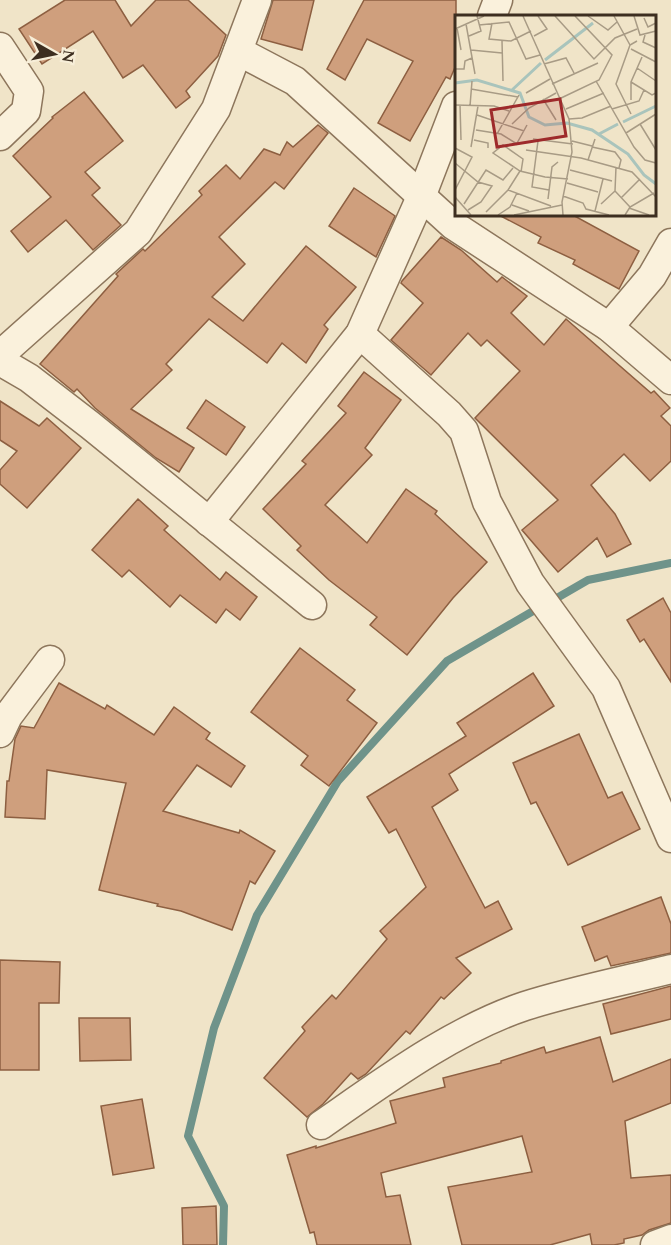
<svg xmlns="http://www.w3.org/2000/svg" width="671" height="1245" viewBox="0 0 671 1245" font-family="Spectral,serif">
<style>
.lines{fill:none;stroke-linecap:round;stroke-linejoin:round}
.stream{stroke:#6f938a;stroke-width:8}
.building{fill:#cf9f7d;stroke:#8d5f41;stroke-width:1.5}
.minor-casing{stroke:#8d765c;stroke-width:31}
.minor{stroke:#faf1dc;stroke-width:28}
.inset-river{fill:none;stroke:#a9c4bc;stroke-width:3}
.inset-road{fill:none;stroke:#a89b85;stroke-width:1.5}
.view{fill:#9e2a2b;fill-opacity:0.15;stroke:#9e2a2b;stroke-width:3}
.inset-edge{fill:none;stroke:#3d2e20;stroke-width:3}
</style>
<rect width="100%" height="100%" fill="#f0e4c8"/>
<g class="lines">
<!-- stream -->
<g class="stream">
<path d="M550 602 588 580 671 563"/>
<path d="M223 1245 224 1206 188 1136 214 1028 257 915 338 781 447 661 540 607"/>
</g>
</g>
<!-- building -->
<g class="building">
<path d="M65 0H115L131 26 156 0H188L226 35 218 56 186 91 190 97 176 108 143 65 123 78 93 31 42 64 19 29Z"/>
<path d="M273 0H314L302 50 261 39Z"/>
<path d="M364 0H456V65L450 79 446 77 410 141 378 123 413 61 367 39 345 80 327 69Z"/>
<path d="M84 92 123 141 85 172 100 188 92 195 121 225 93 250 66 220 28 252 11 231 51 197 13 156 53 118 52 117Z"/>
<path d="M318 125 328 133 284 189 275 182 219 237 245 264 212 297 243 321 306 246 356 287 324 325 328 329 306 363 282 343 267 363 209 319 166 364 172 370 131 409 194 448 179 472 156 458 95 408 77 389 74 392 40 364 118 276 116 274 143 249 145 251 202 195 199 191 226 165 240 179 264 149 280 155 287 142 293 147Z"/>
<path d="M354 188 395 216 376 257 329 226Z"/>
<path d="M497 214H571L639 251 619 289 573 264 575 260 538 243 541 237Z"/>
<path d="M441 237 461 250 497 282 502 277 527 296 511 313 544 345 566 319 651 393 654 391 670 408 661 416 671 426V461L650 481 624 454 591 485 615 514 631 544 607 557 597 538 558 572 522 530 558 500 475 418 520 371 487 340 481 346 468 333 431 375 391 340 423 303 401 283 402 281Z"/>
<path d="M364 372 401 400 365 448 372 455 325 505 367 543 406 489 437 511 435 514 487 562 453 598 407 655 370 625 377 617 329 580 297 550 301 546 263 509 306 464 302 461 346 413 338 406Z"/>
<path d="M206 400 245 427 226 455 187 428Z"/>
<path d="M0 401 39 426 47 418 81 448 27 508 0 484V470L17 451 0 440Z"/>
<path d="M138 499 168 526 164 530 220 580 226 572 257 597 240 620 226 609 216 623 180 595 170 607 129 570 122 577 92 550Z"/>
<path d="M663 598 671 613V682L644 639 640 642 627 620Z"/>
<path d="M300 648 355 690 347 700 377 723 329 786 301 765 308 756 251 712Z"/>
<path d="M533 673 554 706 449 774 458 790 432 807 485 908 498 901 512 929 456 958 471 973 444 999 441 997 410 1034 406 1031 366 1074 358 1079 351 1073 323 1104 307 1117 264 1078 305 1031 302 1027 332 995 336 999 387 939 380 931 426 887 396 829 389 833 367 797 466 736 457 723Z"/>
<path d="M59 683 105 709 107 705 154 735 174 707 210 733 206 739 245 766 231 787 197 765 163 811 239 833 240 830 275 851 255 884 250 881 232 930 181 911 157 906 158 904 99 890 126 783 47 770 45 819 5 817 7 781H9L15 739 21 726 34 728Z"/>
<path d="M579 734 608 798 622 792 640 829 568 865 536 802 531 804 513 763Z"/>
<path d="M661 897 671 924V953L611 966 607 956 595 961 582 927Z"/>
<path d="M0 960 60 962 59 1003H39V1070H0Z"/>
<path d="M671 986V1019L611 1034 603 1004Z"/>
<path d="M79 1018H130L131 1060 80 1061Z"/>
<path d="M600 1037 613 1082 671 1059V1103L625 1121 631 1178 671 1175V1223L649 1230 642 1235 624 1239V1243L614 1245H592L590 1234 550 1245H462L448 1187 532 1172 522 1136 381 1173 386 1197 400 1195 411 1245H317L314 1232 310 1233 287 1155 316 1146V1148L396 1123 390 1101 445 1087 443 1078 501 1063V1061L544 1047 546 1053Z"/>
<path d="M142 1099 154 1168 113 1175 101 1106Z"/>
<path d="M216 1206 217 1245H183L182 1208Z"/>
</g>
<g class="lines">
<!-- minor casing -->
<g class="minor-casing">
<g id="minor">
<path d="M492 16 498 0"/>
<path d="M0 47 29 91 26 111 0 136"/>
<path d="M238 51 295 81 453 225 609 327 671 380"/>
<path d="M609 327 652 276 671 243"/>
<path d="M360 334 449 414 464 431 487 502 530 583 606 688 671 838"/>
<path d="M0 355 138 232 216 109 257 0"/>
<path d="M0 361 29 378 90 425 312 605"/>
<path d="M209 522 360 334 421 197 456 106"/>
<path d="M0 733 8 716 50 660"/>
<path d="M321 1125C383 1082 453 1030 525 1006 572 991 623 981 671 969"/>
<path d="M655 1245 671 1239"/>
</g>
</g>
<!-- minor -->
<use href="#minor" class="minor"/>
</g>
<!-- overview -->
<g transform="translate(455 15)">
<rect width="201" height="201" fill="#f0e4c8"/>
<path class="inset-river" d="M90 45 138 8M0 68 22 65 65 78 74 102 90 110 112 108 137 115 173 139 189 160 201 169M57 75 86 48M168 107 201 91M144 119 163 109"/>
<path class="inset-road" d="M68 1 114 104 117 137 107 187 108 200M100 1 139 44 160 23 182 14M133 1 153 15 162 7M159 1 175 30M179 1 185 20 201 16M189 3 193 12 201 8M37 8 34 24 56 26 76 16M11 9 20 59M24 10 54 7 71 44 85 40M2 13 6 35M0 14 29 1M190 20 188 27 201 33M14 21 26 16 22 1M79 21 92 14 83 1M47 26 48 66M176 34 201 47M16 35 47 38M89 49 111 43 119 58M182 53 201 66M0 54H9L10 46 17 43M141 66 179 132 190 145 201 148M176 67 197 80 201 78M97 69 143 48M16 74 63 82M71 78 95 64M88 84 101 105M104 84 144 65 157 40 120 1M176 85V67L187 42M0 90 39 91 54 96M5 90 6 125M15 91 17 66M111 94 149 78M157 94 184 86 189 75M176 99 161 69 175 30 182 26M22 100 69 116M114 104 127 103 156 91M57 109 74 93 101 78M185 109 201 135M21 115 46 119 62 129M171 118 201 99M42 119 64 80M78 124 118 129M19 125 33 128V133M83 126 77 172 94 175M117 126 137 131M61 130 72 110M16 132 23 91M137 132 160 137 166 145 164 153M0 133 17 142 0 175M71 135 126 143 177 157 201 182M133 145 140 124M0 148 23 167 37 171 26 187 13 195M115 155 157 166M66 157 68 144 48 130 38 138 65 156 90 162 113 164M112 168 143 177M53 175 96 191M160 176 175 192M108 181 128 188 131 194 154 200M0 182 16 200M166 183 185 164M93 184 97 152 103 147M9 189 31 155 48 165 58 153M146 189 160 176 161 152M57 190 74 196M174 193 194 200M140 196 148 164M31 197 53 175 65 156M43 200 55 192 62 178M59 200 107 190M170 200 175 192 199 178"/>
<path class="view" d="M105 84 111 121 42 132 36 95Z"/>
<rect width="201" height="201" class="inset-edge"/>
</g>
<!-- north arrow -->
<g transform="translate(54 54) rotate(99)" stroke="#f7eed8" stroke-width="4.5" paint-order="stroke">
<path d="M0-4.5L10 22L0 15L-10 22Z" fill="#3d2e20"/>
<text y="-9" font-size="16" font-weight="bold" text-anchor="middle" fill="#3d2e20">N</text>
</g>
</svg>
